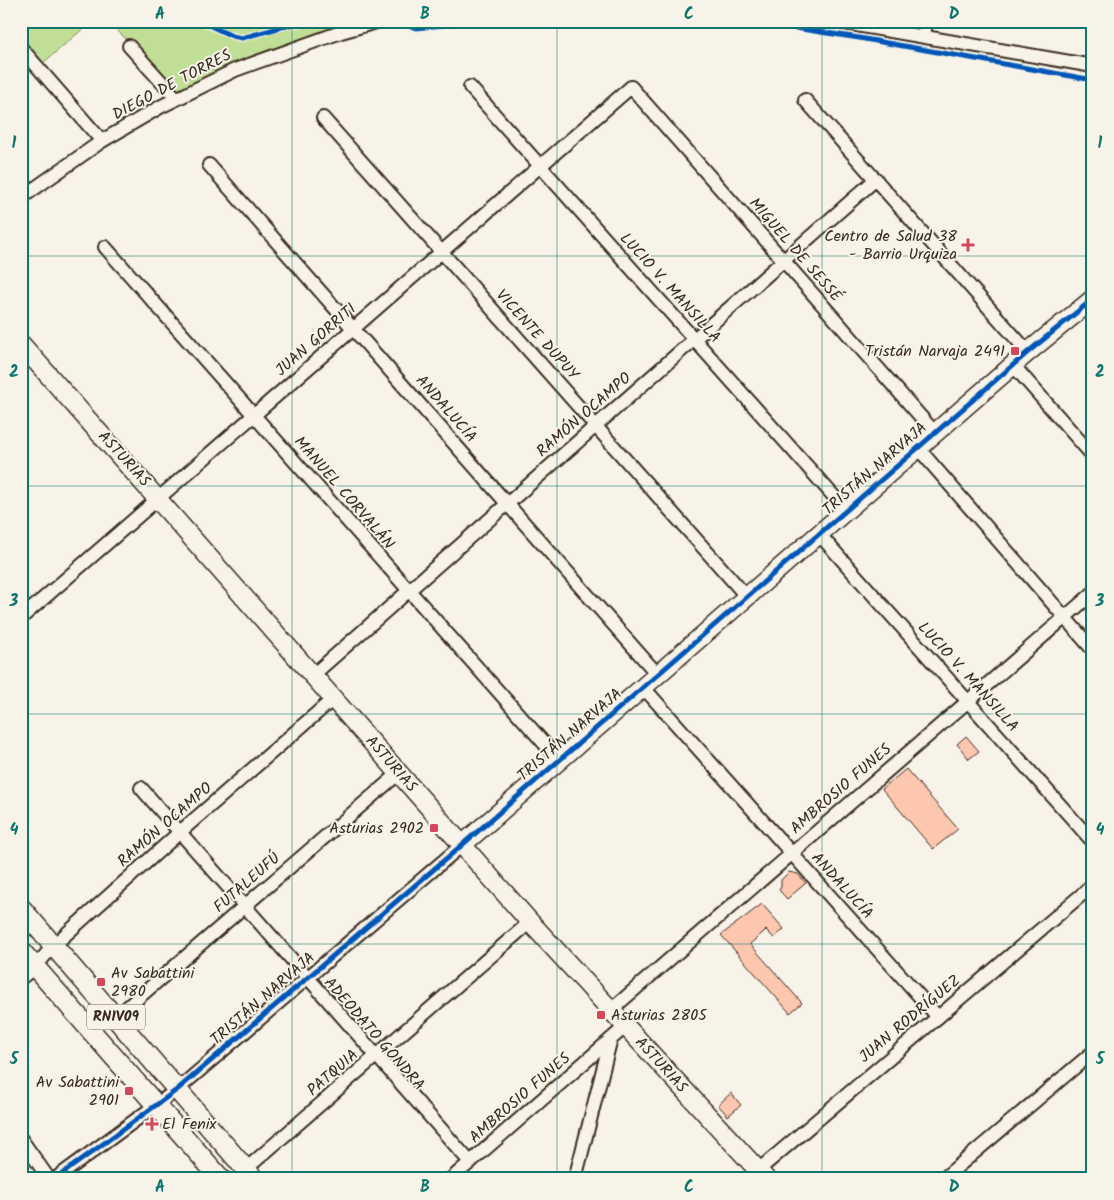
<svg xmlns="http://www.w3.org/2000/svg" width="1114" height="1200" viewBox="0 0 1114 1200" font-family="Kalam,sans-serif">
<style>
.green{fill:#c0de96;stroke:#7e845a}
.building{fill:#fdc6af;stroke:#3b2a1e}
.lines{fill:none;stroke-linecap:round;stroke-linejoin:round}
.street-casing{stroke:#3b2a1e;stroke-width:16}
.secondary-casing{stroke:#3b2a1e;stroke-width:21}
.primary-casing{stroke:#3b2a1e;stroke-width:22}
.street{stroke:#f7f3e8;stroke-width:12}
.secondary{stroke:#f7f3e8;stroke-width:18}
.primary{stroke:#f7f3e8;stroke-width:19}
.cycleway-casing{stroke:#f7f3e8;stroke-width:8}
.cycleway{stroke:#0057b8;stroke-width:5}
.grid{fill:none;stroke:#0f766e;stroke-width:1;stroke-opacity:0.55}
.poi-dot{fill:#d1495b;stroke:#f7f3e8;stroke-width:2}
.labels{text-anchor:middle;dominant-baseline:central;stroke-width:4;stroke-linejoin:round;paint-order:stroke}
.shield{fill:#f7f3e8;stroke:#73665b;stroke-width:1}
.shield-label{font-size:15px;font-weight:bold;fill:#3b2a1e}
.street-label{font-size:16px;fill:#3b2a1e;stroke:#f7f3e8}
.poi-label{font-size:16px;fill:#3b2a1e;stroke:#f7f3e8;text-anchor:end}
.neatline{fill:none;stroke:#0f766e;stroke-width:2}
.grid-label{font-size:16px;text-anchor:middle;font-weight:bold;fill:#0f766e}
</style>
<rect width="100%" height="100%" fill="#f7f3e8"/>
<filter id="ink" filterUnits="userSpaceOnUse"><feTurbulence type="fractalNoise" baseFrequency=".02" numOctaves="2"/><feDisplacementMap in="SourceGraphic" scale="10" xChannelSelector="R" yChannelSelector="G"/><feConvolveMatrix kernelMatrix="1 2 1 2 8 2 1 2 1" color-interpolation-filters="sRGB"/></filter>
<g filter="url(#ink)">
<!-- green -->
<g class="green">
<path d="M21 21H92L42 64 21 41Z"/>
<path d="M108 21H349L229 65 178 92Z"/>
</g>
<!-- building -->
<g class="building">
<path d="M966 736 979 751 969 759 957 744Z"/>
<path d="M906 769 958 829 933 849 882 789Z"/>
<path d="M789 872 798 874 806 883 787 899 779 890 781 887V880Z"/>
<path d="M762 904 784 929 774 938 766 930 750 944 802 1003 790 1013 721 935Z"/>
<path d="M731 1093 741 1105 728 1116 718 1105Z"/>
</g>
<g class="lines">
<!-- street casing -->
<g class="street-casing">
<g id="street">
<path d="M833 21 1093 66"/>
<path d="M925 22V37"/>
<path d="M129 46 176 98"/>
<path d="M21 48 102 141"/>
<path d="M470 87 846 510"/>
<path d="M805 100 1028 352"/>
<path d="M323 118 747 597"/>
<path d="M209 165 658 675"/>
<path d="M21 198 102 141 160 107 235 70 341 32 380 21"/>
<path d="M105 247 559 760"/>
<path d="M1013 365 1093 456"/>
<path d="M918 448 1093 650"/>
<path d="M819 534 1093 842"/>
<path d="M21 618 631 87 935 433"/>
<path d="M313 675 876 179"/>
<path d="M643 687 938 1017"/>
<path d="M141 788 470 1162"/>
<path d="M21 978 35 967 54 945 180 832 333 699"/>
<path d="M611 1010 1093 593"/>
<path d="M116 1017 399 773"/>
<path d="M21 1139 49 1179"/>
<path d="M246 1169 530 922"/>
<path d="M55 1179 178 1089 462 845"/>
<path d="M451 1179 626 1026"/>
<path d="M575 1179 610 1042"/>
<path d="M748 1179 1093 885"/>
<path d="M943 1179 1093 1052"/>
</g>
</g>
<!-- secondary casing -->
<g class="secondary-casing">
<g id="secondary">
<path d="M21 344 530 922 766 1179"/>
<path d="M462 845 1028 352 1093 299"/>
</g>
</g>
<!-- primary casing -->
<g class="primary-casing">
<g id="primary">
<path d="M21 908 254 1179"/>
<path d="M21 951 221 1179"/>
</g>
</g>
<!-- street -->
<use href="#street" class="street"/>
<!-- secondary -->
<use href="#secondary" class="secondary"/>
<!-- primary -->
<use href="#primary" class="primary"/>
<!-- cycleway casing -->
<g class="cycleway-casing">
<g id="cycleway">
<path d="M200 21 232 36 242 38 289 25 315 21"/>
<path d="M396 21 416 28 480 21"/>
<path d="M749 21 859 38 1093 80"/>
<path d="M55 1179 178 1089 462 845 1028 352 1093 299"/>
</g>
</g>
<!-- cycleway -->
<use href="#cycleway" class="cycleway"/>
</g>
</g>
<!-- grid -->
<path class="grid" d="M292 21V1179M557 21V1179M822 21V1179M21 256H1093M21 486H1093M21 714H1093M21 944H1093"/>
<!-- markers -->
<g class="poi-dot">
<path d="M965.5 237.5h5v5h5v5h-5v5h-5v-5h-5v-5h5z"/>
<rect x="1010" y="346" width="10" height="10" rx="2.5"/>
<rect x="429" y="823" width="10" height="10" rx="2.5"/>
<rect x="96" y="977" width="10" height="10" rx="2.5"/>
<rect x="596" y="1010" width="10" height="10" rx="2.5"/>
<rect x="124" y="1086" width="10" height="10" rx="2.5"/>
<path d="M149.5 1116.5h5v5h5v5h-5v5h-5v-5h-5v-5h5z"/>
</g>
<g class="labels">
<!-- shield labels -->
<rect class="shield" x="87" y="1004.5" width="58" height="25" rx="4"/>
<g class="shield-label">
<text x="116" y="1017">RN1V09</text>
</g>
<!-- street labels -->
<g class="street-label">
<text transform="translate(172 85) rotate(-28)">DIEGO DE TORRES</text>
<text transform="translate(795 250) rotate(49)">MIGUEL DE SESSÉ</text>
<text transform="translate(670 288) rotate(48)">LUCIO V. MANSILLA</text>
<text transform="translate(537 335) rotate(48)">VICENTE DUPUY</text>
<text transform="translate(316 340) rotate(-41)">JUAN GORRITI</text>
<text transform="translate(446 409) rotate(49)">ANDALUCÍA</text>
<text transform="translate(584 415) rotate(-41)">RAMÓN OCAMPO</text>
<text transform="translate(124 459) rotate(48)">ASTURIAS</text>
<text transform="translate(875 469) rotate(-41)">TRISTÁN NARVAJA</text>
<text transform="translate(344 493) rotate(49)">MANUEL CORVALÁN</text>
<text transform="translate(968 677) rotate(48)">LUCIO V. MANSILLA</text>
<text transform="translate(570 735) rotate(-41)">TRISTÁN NARVAJA</text>
<text transform="translate(391 764) rotate(49)">ASTURIAS</text>
<text transform="translate(841 789) rotate(-41)">AMBROSIO FUNES</text>
<text transform="translate(165 825) rotate(-41)">RAMÓN OCAMPO</text>
<text transform="translate(247 883) rotate(-41)">FUTALEUFÚ</text>
<text transform="translate(842 886) rotate(48)">ANDALUCÍA</text>
<text transform="translate(263 999) rotate(-41)">TRISTÁN NARVAJA</text>
<text transform="translate(910 1019) rotate(-40)">JUAN RODRÍGUEZ</text>
<text transform="translate(374 1034) rotate(49)">ADEODATO GONDRA</text>
<text transform="translate(661 1065) rotate(48)">ASTURIAS</text>
<text transform="translate(333 1073) rotate(-41)">PATQUIA</text>
<text transform="translate(520 1098) rotate(-41)">AMBROSIO FUNES</text>
</g>
<!-- poi labels -->
<g class="poi-label">
<text x="957" y="236">Centro de Salud 38<tspan x="957" dy="18">- Barrio Urquiza</tspan></text>
<text x="1005" y="351">Tristán Narvaja 2491</text>
<text x="424" y="828">Asturias 2902</text>
<text x="111" y="973" text-anchor="start">Av Sabattini<tspan x="111" dy="18">2980</tspan></text>
<text x="611" y="1015" text-anchor="start">Asturias 2805</text>
<text x="119" y="1082">Av Sabattini<tspan x="119" dy="18">2901</tspan></text>
<text x="162" y="1124" text-anchor="start">El Fenix</text>
</g>
</g>
<!-- margin -->
<rect width="1114" height="1200" fill="none" stroke="#f7f3e8" stroke-width="55"/>
<rect x="28" y="28" width="1058" height="1144" class="neatline"/>
<g class="grid-label">
<text x="160" y="19">A</text>
<text x="425" y="19">B</text>
<text x="689" y="19">C</text>
<text x="954" y="19">D</text>
<text x="14" y="148">1</text>
<text x="1100" y="148">1</text>
<text x="14" y="377">2</text>
<text x="1100" y="377">2</text>
<text x="14" y="606">3</text>
<text x="1100" y="606">3</text>
<text x="14" y="835">4</text>
<text x="1100" y="835">4</text>
<text x="14" y="1064">5</text>
<text x="1100" y="1064">5</text>
<text x="160" y="1192">A</text>
<text x="425" y="1192">B</text>
<text x="689" y="1192">C</text>
<text x="954" y="1192">D</text>
</g>
</svg>
